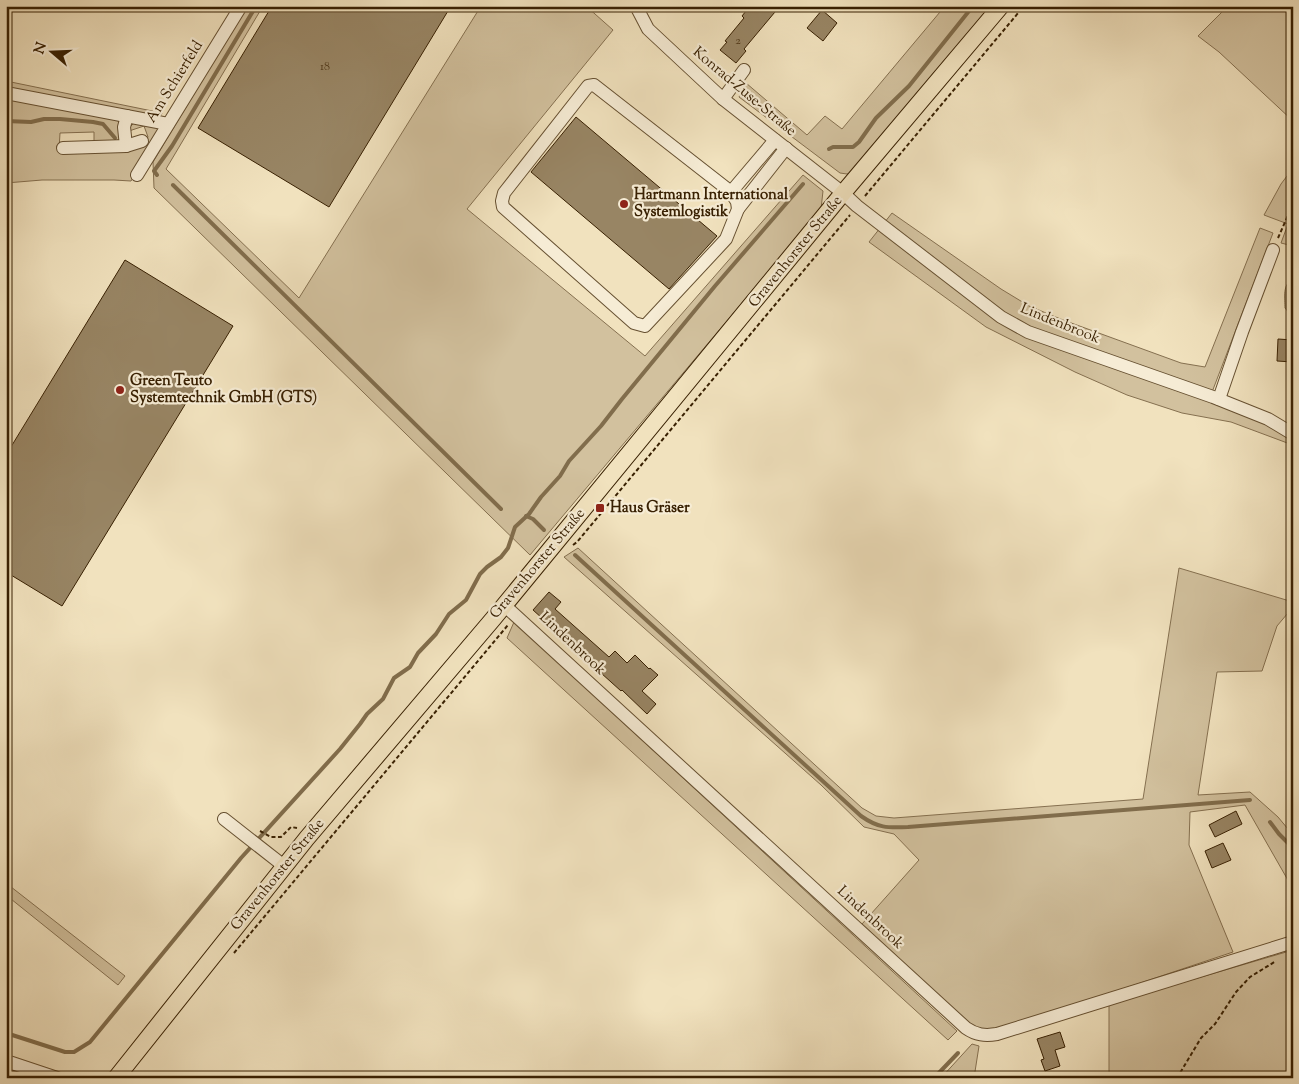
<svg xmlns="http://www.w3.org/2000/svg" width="1299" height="1084" viewBox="0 0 1299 1084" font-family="'Sorts Mill Goudy',serif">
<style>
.green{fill:#d2c19e;stroke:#857050}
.water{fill:#b2a07e;stroke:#816d4c}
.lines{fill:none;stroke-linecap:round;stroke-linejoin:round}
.stream{stroke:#816d4c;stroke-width:4}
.building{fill:#988564;stroke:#382002}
.minor-casing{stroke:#665031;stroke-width:14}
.major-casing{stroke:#382002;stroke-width:18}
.path{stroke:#382002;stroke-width:2;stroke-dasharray:4 2.5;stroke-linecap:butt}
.minor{stroke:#f6ecd5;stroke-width:12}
.major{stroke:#f1e2be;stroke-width:16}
.poi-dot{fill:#8f2418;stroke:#f6ecd5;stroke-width:2}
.labels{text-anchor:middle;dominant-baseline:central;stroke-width:4.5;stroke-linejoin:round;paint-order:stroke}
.number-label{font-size:12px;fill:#50391a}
.street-label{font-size:15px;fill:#382002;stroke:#f6ecd5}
.poi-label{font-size:15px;font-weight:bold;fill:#382002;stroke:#f6ecd5;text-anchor:start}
</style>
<rect width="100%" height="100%" fill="#f1e2be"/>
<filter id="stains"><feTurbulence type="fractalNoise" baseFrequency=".004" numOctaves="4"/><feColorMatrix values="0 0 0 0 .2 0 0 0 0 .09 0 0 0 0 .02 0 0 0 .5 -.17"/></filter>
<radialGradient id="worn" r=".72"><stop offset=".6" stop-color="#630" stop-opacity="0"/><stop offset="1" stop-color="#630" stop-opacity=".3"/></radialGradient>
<!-- green -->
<g class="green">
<path d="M247 6H263L166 169 299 298 481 6H586L613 30 467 209 645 356 803 175 823 191 821 209 530 555 154 188 153 162Z"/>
<path d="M945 6H996L855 171 847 174 840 173 739 97 746 83 807 135 825 116 842 129Z"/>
<path d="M1228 6H1293V121L1219 52 1198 36Z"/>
<path d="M6 81 162 113 160 117 6 90Z"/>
<path d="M6 95 116 118 120 124 121 141 94 143V132L60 133 59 150 143 145 148 137 144 126 129 131 128 129 134 123 156 126 159 132V138L131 181 114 180H42L6 183Z"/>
<path d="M1293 168V246L1281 243 1288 224 1264 215 1281 184Z"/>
<path d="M892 213 1001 289 1029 306 1063 320 1181 363 1205 367 1260 228 1273 233 1209 400 1265 423 1292 440 1290 444 1231 422 1182 413 1127 395 1075 372 986 327 869 242Z"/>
<path d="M578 548 862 808 876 816 894 818 1143 799 1179 568 1293 602V607L1277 626 1262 671 1217 672 1198 795 1250 792 1278 817 1293 835V889L1245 805 1190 812 1189 845 1233 952 1006 1028 983 1030 972 1026 862 924 919 860 894 834 864 827 821 785 564 557Z"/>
<path d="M514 622 957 1031 948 1040 507 638Z"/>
<path d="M6 883 125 976 118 985 6 895Z"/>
<path d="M1293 950V1078H1109V1004Z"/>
<path d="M972 1044 979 1046 974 1078H941Z"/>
<path d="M6 1066 34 1076 33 1078H15L6 1075Z"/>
</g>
<!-- water -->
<path class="water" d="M1293 280V314H1290L1285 308C1285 299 1282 283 1293 280Z"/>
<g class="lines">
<!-- stream -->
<g class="stream">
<path d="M6 121 31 122 44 119H60L93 122 103 124 115 138"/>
<path d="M829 149 833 147H853L859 142 876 118 909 86 973 6"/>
<path d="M157 175 154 171 172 146 256 6"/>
<path d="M173 185 501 509"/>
<path d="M526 516 533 519 544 530"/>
<path d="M575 555 861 816C878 828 887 828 908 827L1250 800"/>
<path d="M1270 822 1279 834 1293 848"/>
<path d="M6 1033 65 1052H74L90 1042 241 858 340 749 360 724 367 714 383 699 394 678 410 667 418 653 436 634 449 614 466 600 480 574 487 567 501 557 508 548 515 527 529 514 541 497 560 476 569 461 601 426 622 399 715 286 803 184"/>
<path d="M6 1073 18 1078"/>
<path d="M934 1078 958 1053"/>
</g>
</g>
<!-- building -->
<g class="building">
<path d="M272 6H451L329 207 198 128Z"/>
<path d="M750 6H780L744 49 746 51 736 63 720 50 727 42 725 41 744 18 742 16Z"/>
<path d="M822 10 837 23 823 41 807 28Z"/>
<path d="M576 117 717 236 669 289 531 172Z"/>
<path d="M125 260 233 326 62 606 6 572V455Z"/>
<path d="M1278 339 1293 340V362L1277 361Z"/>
<path d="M549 592 561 602 555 609 609 657 615 651 627 663 635 655 649 669 650 668 658 675 642 691 656 704 647 714 622 690 621 691 551 628 552 627 533 610Z"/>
<path d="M1236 811 1242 824 1215 837 1209 825Z"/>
<path d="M1223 843 1231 860 1212 868 1205 851Z"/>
<path d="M1060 1032 1065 1047 1055 1050 1060 1066 1045 1071 1041 1060 1044 1059 1037 1039Z"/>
</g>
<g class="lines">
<!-- minor casing -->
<g class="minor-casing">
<g id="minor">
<path d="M636 6 648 29 723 99 843 193 857 206 1001 317 1028 332 1213 397 1268 419 1293 434"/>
<path d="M594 85 731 192 737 202 738 209 726 239 645 326 634 323 503 207 502 201 504 193 588 86Z"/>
<path d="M6 93 168 124"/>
<path d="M723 99 744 70"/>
<path d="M126 146 124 127 127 116"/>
<path d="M63 148 126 146 142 141"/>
<path d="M137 175 241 6"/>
<path d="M731 192 775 140"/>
<path d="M738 209 786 148"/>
<path d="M1219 399 1242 332 1273 250"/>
<path d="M504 605 966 1028C976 1035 985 1036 997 1034L1293 942"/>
<path d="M224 819 284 866"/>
<path d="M6 1061 57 1078"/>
</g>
</g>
<!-- major casing -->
<g class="major-casing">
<path id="major" d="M116 1078 307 838 493 619 843 193 1001 6"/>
</g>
<!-- path -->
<g class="path">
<path d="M865 196 1024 6"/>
<path d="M1278 238 1293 204"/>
<path d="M573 545 577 542 850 215"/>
<path d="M260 831 271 837H281L291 827 297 828"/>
<path d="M234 953 508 625"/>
<path d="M1177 1078 1201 1038 1215 1024 1236 992 1250 977 1276 961"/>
</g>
<!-- minor -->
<use href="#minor" class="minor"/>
<!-- major -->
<use href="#major" class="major"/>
</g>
<!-- markers -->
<g class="poi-dot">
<circle cx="624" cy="204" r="5"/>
<circle cx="120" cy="390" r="5"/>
<rect x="595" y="503" width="10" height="10" rx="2.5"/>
</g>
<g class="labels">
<!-- number labels -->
<g class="number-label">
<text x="738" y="41">2</text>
<text x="325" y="67">18</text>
</g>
<!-- street labels -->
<g class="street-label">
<text transform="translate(175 82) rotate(-58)">Am Schierfeld</text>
<text transform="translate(744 92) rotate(40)">Konrad-Zuse-Straße</text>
<text transform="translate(796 252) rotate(-51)">Gravenhorster Straße</text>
<text transform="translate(1060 324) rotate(22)">Lindenbrook</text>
<text transform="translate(538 564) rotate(-50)">Gravenhorster Straße</text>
<text transform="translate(572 644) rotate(43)">Lindenbrook</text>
<text transform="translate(278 875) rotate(-51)">Gravenhorster Straße</text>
<text transform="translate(870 918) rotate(43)">Lindenbrook</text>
</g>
<!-- poi labels -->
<g class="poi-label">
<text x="634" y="195">Hartmann International<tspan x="634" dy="17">Systemlogistik</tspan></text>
<text x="130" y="381">Green Teuto<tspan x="130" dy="17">Systemtechnik GmbH (GTS)</tspan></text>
<text x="610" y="508">Haus Gräser</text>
</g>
</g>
<!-- margin -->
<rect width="1299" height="1084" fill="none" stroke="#f1e2be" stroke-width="25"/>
<rect x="8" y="8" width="1284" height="1069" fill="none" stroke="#382002" stroke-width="2.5"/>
<rect x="12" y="12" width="1274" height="1059" fill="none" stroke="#382002"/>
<!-- north arrow -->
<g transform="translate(52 52) rotate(289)" stroke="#f6ecd5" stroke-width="4" paint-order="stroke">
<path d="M0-4L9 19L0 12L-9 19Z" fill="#382002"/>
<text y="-8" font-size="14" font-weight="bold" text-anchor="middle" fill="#382002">N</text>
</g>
<rect width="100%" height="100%" filter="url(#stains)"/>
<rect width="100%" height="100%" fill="url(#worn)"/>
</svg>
